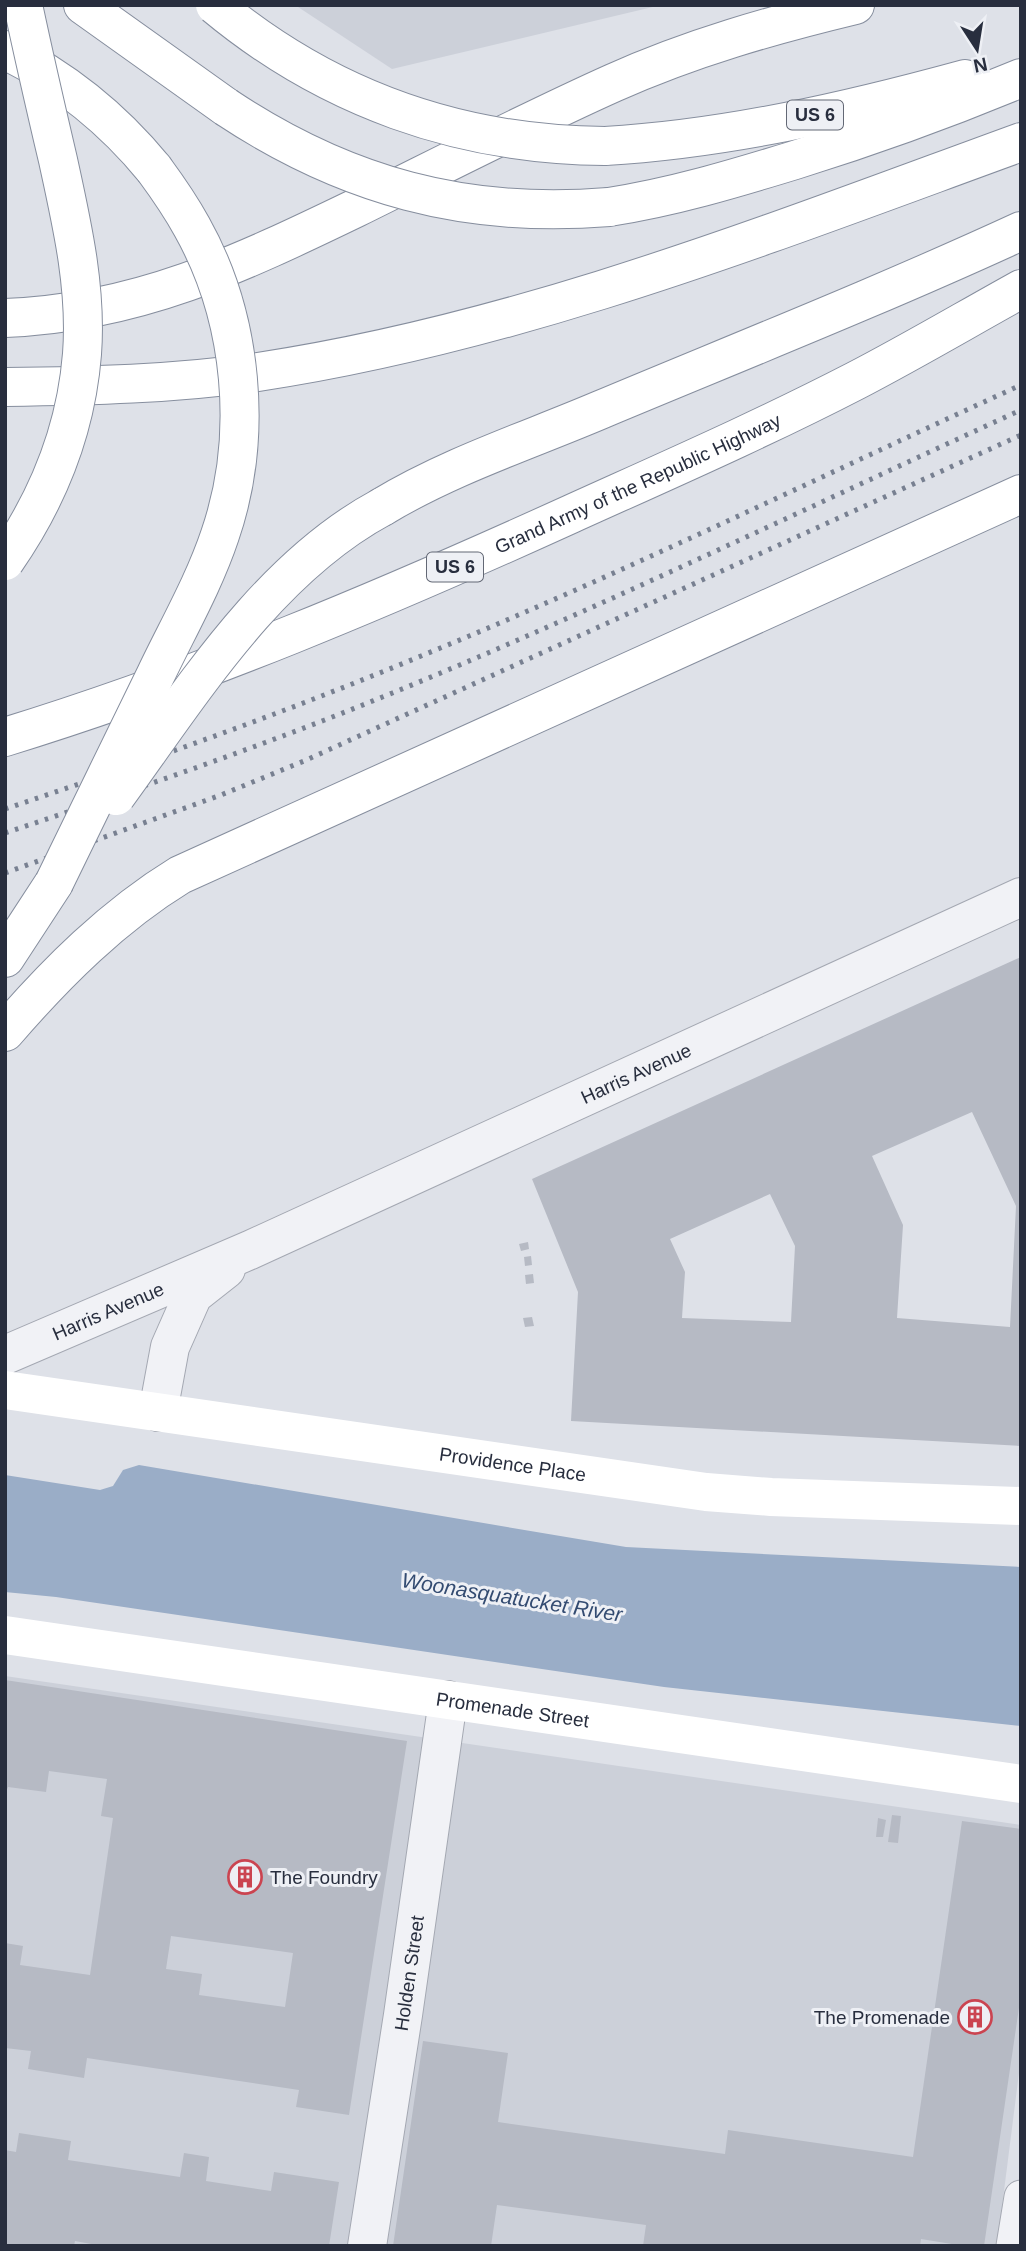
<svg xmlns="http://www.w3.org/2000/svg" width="1026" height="2251" viewBox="0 0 1026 2251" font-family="Helvetica,sans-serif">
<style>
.built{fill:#ccd0d9}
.water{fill:#9aadc7}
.building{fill:#b6bac4;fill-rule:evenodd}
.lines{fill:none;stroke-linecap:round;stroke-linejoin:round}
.minor-casing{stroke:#a4a8b2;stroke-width:35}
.tertiary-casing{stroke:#a4a8b2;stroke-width:40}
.motorway-casing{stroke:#868e9e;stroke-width:40}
.minor{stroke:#f1f2f6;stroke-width:33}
.tertiary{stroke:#f1f2f6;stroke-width:38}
.secondary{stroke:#fff;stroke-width:38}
.motorway{stroke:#fff;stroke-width:38}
.rail{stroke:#788091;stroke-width:5;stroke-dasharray:3.5 7;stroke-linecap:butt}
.motorway-bridge-casing{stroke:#868e9e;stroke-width:40;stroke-linecap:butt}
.motorway-bridge{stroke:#fff;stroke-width:38}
.labels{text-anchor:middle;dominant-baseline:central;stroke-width:6;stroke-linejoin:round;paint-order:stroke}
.shield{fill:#eef0f5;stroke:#636875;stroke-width:2}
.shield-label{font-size:18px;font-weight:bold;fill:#282e3e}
.street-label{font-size:19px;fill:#282e3e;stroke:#eef0f5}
.poi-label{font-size:19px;fill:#282e3e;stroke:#eef0f5;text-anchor:start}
.water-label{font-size:21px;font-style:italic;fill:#334b71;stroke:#eef0f5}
</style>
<rect width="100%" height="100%" fill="#dee1e8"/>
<!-- built -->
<g class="built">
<path d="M295 5H661L392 69Z"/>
<path d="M5 1676 1021 1825V2057L997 2246H5Z"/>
</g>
<!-- water -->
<path class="water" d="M139 1465 626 1547 1021 1567V1726L664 1687 56 1597 5 1592V1475L100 1490 113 1486 123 1470Z"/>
<!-- building -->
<g class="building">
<path d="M1021 957V1446L571 1421 578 1292 532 1179ZM972 1112 1016 1206 1010 1327 897 1318 903 1225 872 1156ZM770 1194 795 1246 791 1322 682 1318 685 1272 670 1239Z"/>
<path d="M528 1242 529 1249 521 1251 519 1244Z"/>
<path d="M531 1256 532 1265 525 1266 524 1257Z"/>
<path d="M533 1274 534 1283 526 1284 525 1275Z"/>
<path d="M532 1317 534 1326 525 1327 523 1318Z"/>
<path d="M5 1680 407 1741 349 2115 296 2107 299 2090 87 2058 84 2078 28 2069 31 2051 5 2048V1943L23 1946 20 1965 90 1975 113 1818 101 1816 107 1779 49 1771 46 1792 8 1787 5 1794ZM171 1936 293 1953 285 2007 199 1995 202 1974 166 1969Z"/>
<path d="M892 1815 901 1816 898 1843 888 1842Z"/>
<path d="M878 1818 886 1820 883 1837H876Z"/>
<path d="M962 1821 1021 1829V1994L984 2246H964L921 2239 920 2246H643L646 2225 497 2205 491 2246H393L423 2041 508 2053 498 2122 725 2154 728 2130 913 2157Z"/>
<path d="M19 2133 71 2141 68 2160 180 2177 184 2153 209 2157 206 2181 271 2191 274 2172 339 2182 329 2246H102L75 2241 74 2246H5V2150L16 2152Z"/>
</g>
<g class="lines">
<!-- minor casing -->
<g class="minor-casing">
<path id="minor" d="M1013 2246 1021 2197"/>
</g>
<!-- tertiary casing -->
<g class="tertiary-casing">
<g id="tertiary">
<path id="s1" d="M5 1355 250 1250 1021 897"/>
<path d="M158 1412 170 1347 193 1295 226 1269"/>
<path id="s2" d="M367 2246 403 2015 448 1700"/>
</g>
</g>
<!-- motorway casing -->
<g class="motorway-casing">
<g id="motorway">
<path d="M83 5 226 107"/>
<path d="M5 50C64 79 113 119 154 169"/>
<path d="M605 146C726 139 848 111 965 79"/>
<path d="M609 207C673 197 733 179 795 160 872 136 947 109 1021 78"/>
<path d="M5 318C137 313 240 264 356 208 441 166 526 122 613 83 691 48 772 25 855 5"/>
<path d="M5 387C90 386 174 384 258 372 522 332 771 233 1021 142"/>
<path d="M382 507C450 466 527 441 600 410 741 351 882 295 1021 231"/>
<path id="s5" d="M5 737C200 677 386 598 571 514 666 471 762 429 855 381 911 352 965 320 1021 289"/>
<path d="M5 958 54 883"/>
<path d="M5 1032C56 973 113 916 180 875L1021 494"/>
</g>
</g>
<!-- minor -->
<use href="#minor" class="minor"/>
<!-- tertiary -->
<use href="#tertiary" class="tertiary"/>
<!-- secondary -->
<g class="secondary">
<path id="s3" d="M5 1390 706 1492 771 1497 1021 1506"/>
<path id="s4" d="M5 1635 1021 1784"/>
</g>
<!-- motorway -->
<use href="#motorway" class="motorway"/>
<!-- rail -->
<g class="rail">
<path d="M5 809C145 762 284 713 421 656 624 573 821 476 1021 385"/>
<path d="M5 833C131 791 257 748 380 698 597 610 808 507 1021 410"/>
<path d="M5 873 221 795 304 761 1021 435"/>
</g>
<!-- motorway-bridge casing -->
<g class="motorway-bridge-casing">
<g id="motorway-bridge">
<path d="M215 5C327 98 459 145 605 146"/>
<path d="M226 107C345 186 466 219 609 207"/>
<path d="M5 561C48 499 76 430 82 354 87 289 72 224 58 160 46 109 34 57 23 5"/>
<path d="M116 796C191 693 267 569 382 507"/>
<path d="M54 883C88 813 122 744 156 674 178 628 204 583 220 535 254 436 243 318 192 227 181 207 168 188 154 169"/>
</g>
</g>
<!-- motorway-bridge -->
<use href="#motorway-bridge" class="motorway-bridge"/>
</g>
<!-- icons -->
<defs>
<g id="building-ring" transform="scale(1.75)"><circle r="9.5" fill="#eef0f5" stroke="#cb4450" stroke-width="1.5"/><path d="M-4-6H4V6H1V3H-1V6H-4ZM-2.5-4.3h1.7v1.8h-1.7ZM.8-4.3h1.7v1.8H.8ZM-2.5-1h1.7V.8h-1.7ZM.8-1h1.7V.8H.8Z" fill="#cb4450"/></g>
</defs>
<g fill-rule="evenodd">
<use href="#building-ring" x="245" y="1877"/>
<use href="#building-ring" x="975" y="2017"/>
</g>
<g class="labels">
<!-- shield labels -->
<g class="shield">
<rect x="787" y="100.5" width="56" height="29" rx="5"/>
<rect x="427" y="552.5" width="56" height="29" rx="5"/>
</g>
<g class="shield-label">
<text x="815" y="115">US 6</text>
<text x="455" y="567">US 6</text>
</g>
<!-- street labels -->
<g class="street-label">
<text stroke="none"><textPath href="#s5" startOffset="682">Grand Army of the Republic Highway</textPath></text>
<text stroke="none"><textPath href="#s1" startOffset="691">Harris Avenue</textPath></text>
<text stroke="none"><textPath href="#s1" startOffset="112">Harris Avenue</textPath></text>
<text stroke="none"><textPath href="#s3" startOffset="513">Providence Place</textPath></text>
<text stroke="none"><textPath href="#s4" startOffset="513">Promenade Street</textPath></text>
<text stroke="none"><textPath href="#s2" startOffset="276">Holden Street</textPath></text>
</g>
<!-- poi labels -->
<g class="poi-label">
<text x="270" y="1877">The Foundry</text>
<text x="950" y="2017" text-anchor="end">The Promenade</text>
</g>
<!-- water labels -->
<g class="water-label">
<text transform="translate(512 1597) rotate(9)">Woonasquatucket River</text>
</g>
</g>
<!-- border -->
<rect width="1026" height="2251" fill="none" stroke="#282e3e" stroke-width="14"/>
<!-- north arrow -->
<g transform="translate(977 49) rotate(168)" stroke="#eef0f5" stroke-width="5" paint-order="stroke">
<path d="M0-5L12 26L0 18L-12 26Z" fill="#282e3e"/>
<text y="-10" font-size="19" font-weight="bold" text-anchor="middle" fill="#282e3e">N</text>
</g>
</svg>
